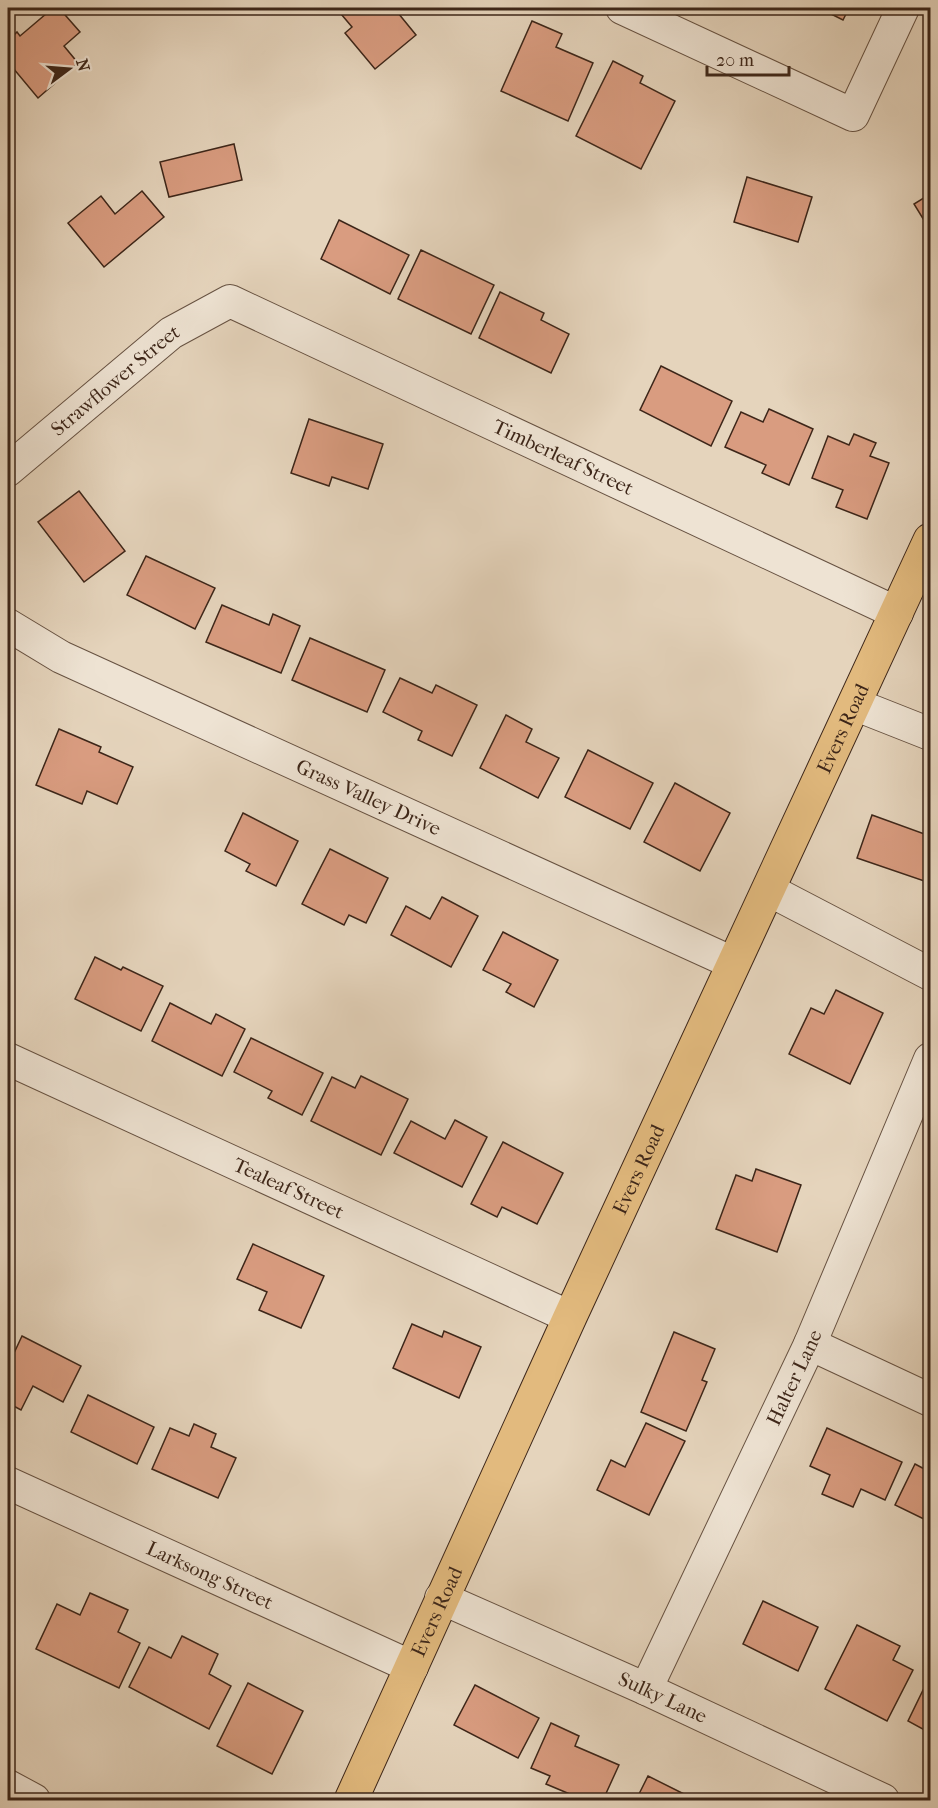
<svg xmlns="http://www.w3.org/2000/svg" width="938" height="1808" viewBox="0 0 938 1808" font-family="'IM FELL French Canon',serif">
<style>
.building{fill:#d99c80;stroke:#3d2619;stroke-width:1.5}
.lines{fill:none;stroke-linecap:round;stroke-linejoin:round}
.minor-casing{stroke:#675242;stroke-width:34}
.major-casing{stroke:#3d2619;stroke-width:35}
.minor{stroke:#eee3d3;stroke-width:32}
.major{stroke:#e2ba7e;stroke-width:33}
.labels{text-anchor:middle;dominant-baseline:central;stroke-width:6;stroke-linejoin:round;paint-order:stroke}
.street-label{font-size:20px;fill:#3d2619;stroke:#eee3d3}
</style>
<rect width="100%" height="100%" fill="#e5d4bc"/>
<filter id="stains"><feTurbulence type="fractalNoise" baseFrequency=".00333" numOctaves="4"/><feColorMatrix values="0 0 0 0 .2 0 0 0 0 .09 0 0 0 0 .02 0 0 0 .5 -.17"/></filter>
<radialGradient id="worn" r=".72"><stop offset=".6" stop-color="#630" stop-opacity="0"/><stop offset="1" stop-color="#630" stop-opacity=".3"/></radialGradient>
<!-- building -->
<g class="building">
<path d="M53 8H59L80 32 64 46 78 63 38 98 8 62V41L17 32 20 36Z"/>
<path d="M336 8H394L416 35 375 69 345 33 352 27Z"/>
<path d="M819 8H849L843 20Z"/>
<path d="M532 21 562 34 556 47 593 63 568 121 501 91Z"/>
<path d="M613 61 643 76 640 83 675 101 641 169 576 136Z"/>
<path d="M234 144 242 180 169 197 160 162Z"/>
<path d="M747 177 812 197 798 242 734 222Z"/>
<path d="M142 191 164 217 104 267 68 223 101 196 115 214Z"/>
<path d="M930 194V230L914 204Z"/>
<path d="M339 220 409 255 390 294 321 259Z"/>
<path d="M421 250 494 285 471 334 398 299Z"/>
<path d="M500 292 544 313 541 320 569 334 551 373 479 338Z"/>
<path d="M661 366 732 401 711 446 640 410Z"/>
<path d="M769 409 813 429 789 485 762 473 766 465 725 447 741 412 763 422Z"/>
<path d="M309 419 383 444 368 489 332 477 329 486 291 473Z"/>
<path d="M854 434 876 443 870 456 889 463 867 519 836 507 843 490 812 478 828 436 849 445Z"/>
<path d="M79 491 125 551 84 582 38 522Z"/>
<path d="M146 556 215 588 195 629 127 595Z"/>
<path d="M222 605 269 625 273 614 300 626 281 673 206 642Z"/>
<path d="M310 638 385 670 367 712 292 680Z"/>
<path d="M400 678 432 693 436 685 477 705 452 756 418 740 422 731 383 712Z"/>
<path d="M506 715 532 729 526 742 559 758 538 798 480 768Z"/>
<path d="M59 729 101 747 99 752 133 767 117 804 87 791 82 804 36 785Z"/>
<path d="M588 750 653 783 630 829 565 797Z"/>
<path d="M675 783 730 813 700 871 644 842Z"/>
<path d="M243 813 298 841 276 886 246 871 250 864 225 851Z"/>
<path d="M872 815 930 836V883L857 858Z"/>
<path d="M330 849 388 878 366 923 349 915 344 925 302 904Z"/>
<path d="M442 897 478 916 451 967 391 935 406 906 430 919Z"/>
<path d="M503 932 558 960 534 1007 506 992 511 984 483 970Z"/>
<path d="M95 957 121 970 123 967 163 986 141 1031 75 999Z"/>
<path d="M836 990 883 1013 850 1084 789 1054 811 1008 824 1014Z"/>
<path d="M170 1003 211 1024 216 1014 245 1029 222 1076 152 1041Z"/>
<path d="M251 1038 323 1073 302 1115 268 1098 272 1091 234 1072Z"/>
<path d="M361 1076 408 1099 381 1155 311 1121 332 1077 355 1088Z"/>
<path d="M455 1120 487 1137 462 1187 394 1153 411 1121 445 1139Z"/>
<path d="M503 1142 563 1173 537 1224 502 1207 497 1217 471 1204Z"/>
<path d="M756 1169 801 1185 777 1252 716 1229 736 1175 752 1181Z"/>
<path d="M253 1244 324 1276 301 1328 259 1310 267 1292 237 1279Z"/>
<path d="M412 1324 442 1337 444 1331 481 1347 459 1398 393 1368Z"/>
<path d="M674 1332 715 1349 702 1380 707 1382 686 1431 641 1412Z"/>
<path d="M22 1336 81 1366 63 1402 33 1386 21 1410 8 1403V1366Z"/>
<path d="M88 1395 154 1427 137 1464 71 1432Z"/>
<path d="M646 1423 685 1441 649 1515 597 1490 611 1460 625 1467Z"/>
<path d="M194 1424 216 1434 211 1447 236 1458 218 1498 152 1469 170 1428 189 1436Z"/>
<path d="M827 1428 902 1462 885 1500 861 1489 853 1507 822 1494 830 1475 810 1466Z"/>
<path d="M915 1464 930 1472V1522L895 1505Z"/>
<path d="M90 1593 128 1610 118 1632 140 1643 119 1688 36 1649 57 1604 80 1615Z"/>
<path d="M763 1601 818 1627 798 1671 743 1644Z"/>
<path d="M857 1625 900 1646 893 1660 913 1670 887 1721 825 1689Z"/>
<path d="M182 1636 218 1654 209 1674 231 1686 209 1729 129 1687 149 1647 171 1658Z"/>
<path d="M248 1683 303 1711 272 1774 217 1746Z"/>
<path d="M926 1684 930 1687V1733L908 1721Z"/>
<path d="M475 1685 539 1718 518 1758 454 1725Z"/>
<path d="M551 1723 579 1736 575 1746 619 1765 603 1800H584L546 1784 550 1776 531 1768Z"/>
<path d="M648 1776 696 1800H636Z"/>
<path d="M259 1796 261 1800H246Z"/>
</g>
<g class="lines">
<!-- minor casing -->
<g class="minor-casing">
<g id="minor">
<path d="M622 8 853 115 903 8"/>
<path id="s1" d="M8 470 171 333 230 301 897 613"/>
<path id="s2" d="M8 625 61 657 733 963"/>
<path d="M854 704 930 734"/>
<path d="M769 890 930 974"/>
<path id="s3" d="M8 1059 570 1317"/>
<path d="M810 1344 930 1400"/>
<path id="s4" d="M8 1483 412 1667"/>
<path id="s5" d="M441 1598 646 1689 883 1800"/>
<path id="s6" d="M646 1689 810 1344 930 1059"/>
<path d="M8 1786 34 1800"/>
</g>
</g>
<!-- major casing -->
<g class="major-casing">
<g id="major">
<path id="s7" d="M351 1800 570 1317 930 540"/>
</g>
</g>
<!-- minor -->
<use href="#minor" class="minor"/>
<!-- major -->
<use href="#major" class="major"/>
</g>
<g class="labels">
<!-- street labels -->
<g class="street-label">
<text stroke="none"><textPath href="#s1" startOffset="140">Strawflower Street</textPath></text>
<text stroke="none"><textPath href="#s1" startOffset="648">Timberleaf Street</textPath></text>
<text stroke="none"><textPath href="#s7" startOffset="1179">Evers Road</textPath></text>
<text stroke="none"><textPath href="#s2" startOffset="400">Grass Valley Drive</textPath></text>
<text stroke="none"><textPath href="#s7" startOffset="693">Evers Road</textPath></text>
<text stroke="none"><textPath href="#s3" startOffset="309">Tealeaf Street</textPath></text>
<text stroke="none"><textPath href="#s6" startOffset="345">Halter Lane</textPath></text>
<text stroke="none"><textPath href="#s4" startOffset="222">Larksong Street</textPath></text>
<text stroke="none"><textPath href="#s7" startOffset="207">Evers Road</textPath></text>
<text stroke="none"><textPath href="#s5" startOffset="243">Sulky Lane</textPath></text>
</g>
</g>
<!-- margin -->
<rect width="938" height="1808" fill="none" stroke="#e5d4bc" stroke-width="30"/>
<rect x="9" y="9" width="920" height="1790" fill="none" stroke="#3d2619" stroke-width="3"/>
<rect x="15" y="15" width="908" height="1778" fill="none" stroke="#3d2619" stroke-width="1.5"/>
<!-- north arrow -->
<g transform="translate(69 69) rotate(74)" stroke="#eee3d3" stroke-width="4.5" paint-order="stroke">
<path d="M0-4.5L10 22L0 15L-10 22Z" fill="#3d2619"/>
<text y="-9" font-size="16" font-weight="bold" text-anchor="middle" fill="#3d2619">N</text>
</g>
<!-- scale -->
<path d="M707 66v9h82v-9" fill="none" stroke="#3d2619" stroke-width="3"/>
<text x="716" y="66" font-size="18" fill="#3d2619" stroke="#eee3d3" stroke-width="4.5" paint-order="stroke">20 m</text>
<rect width="100%" height="100%" filter="url(#stains)"/>
<rect width="100%" height="100%" fill="url(#worn)"/>
</svg>
